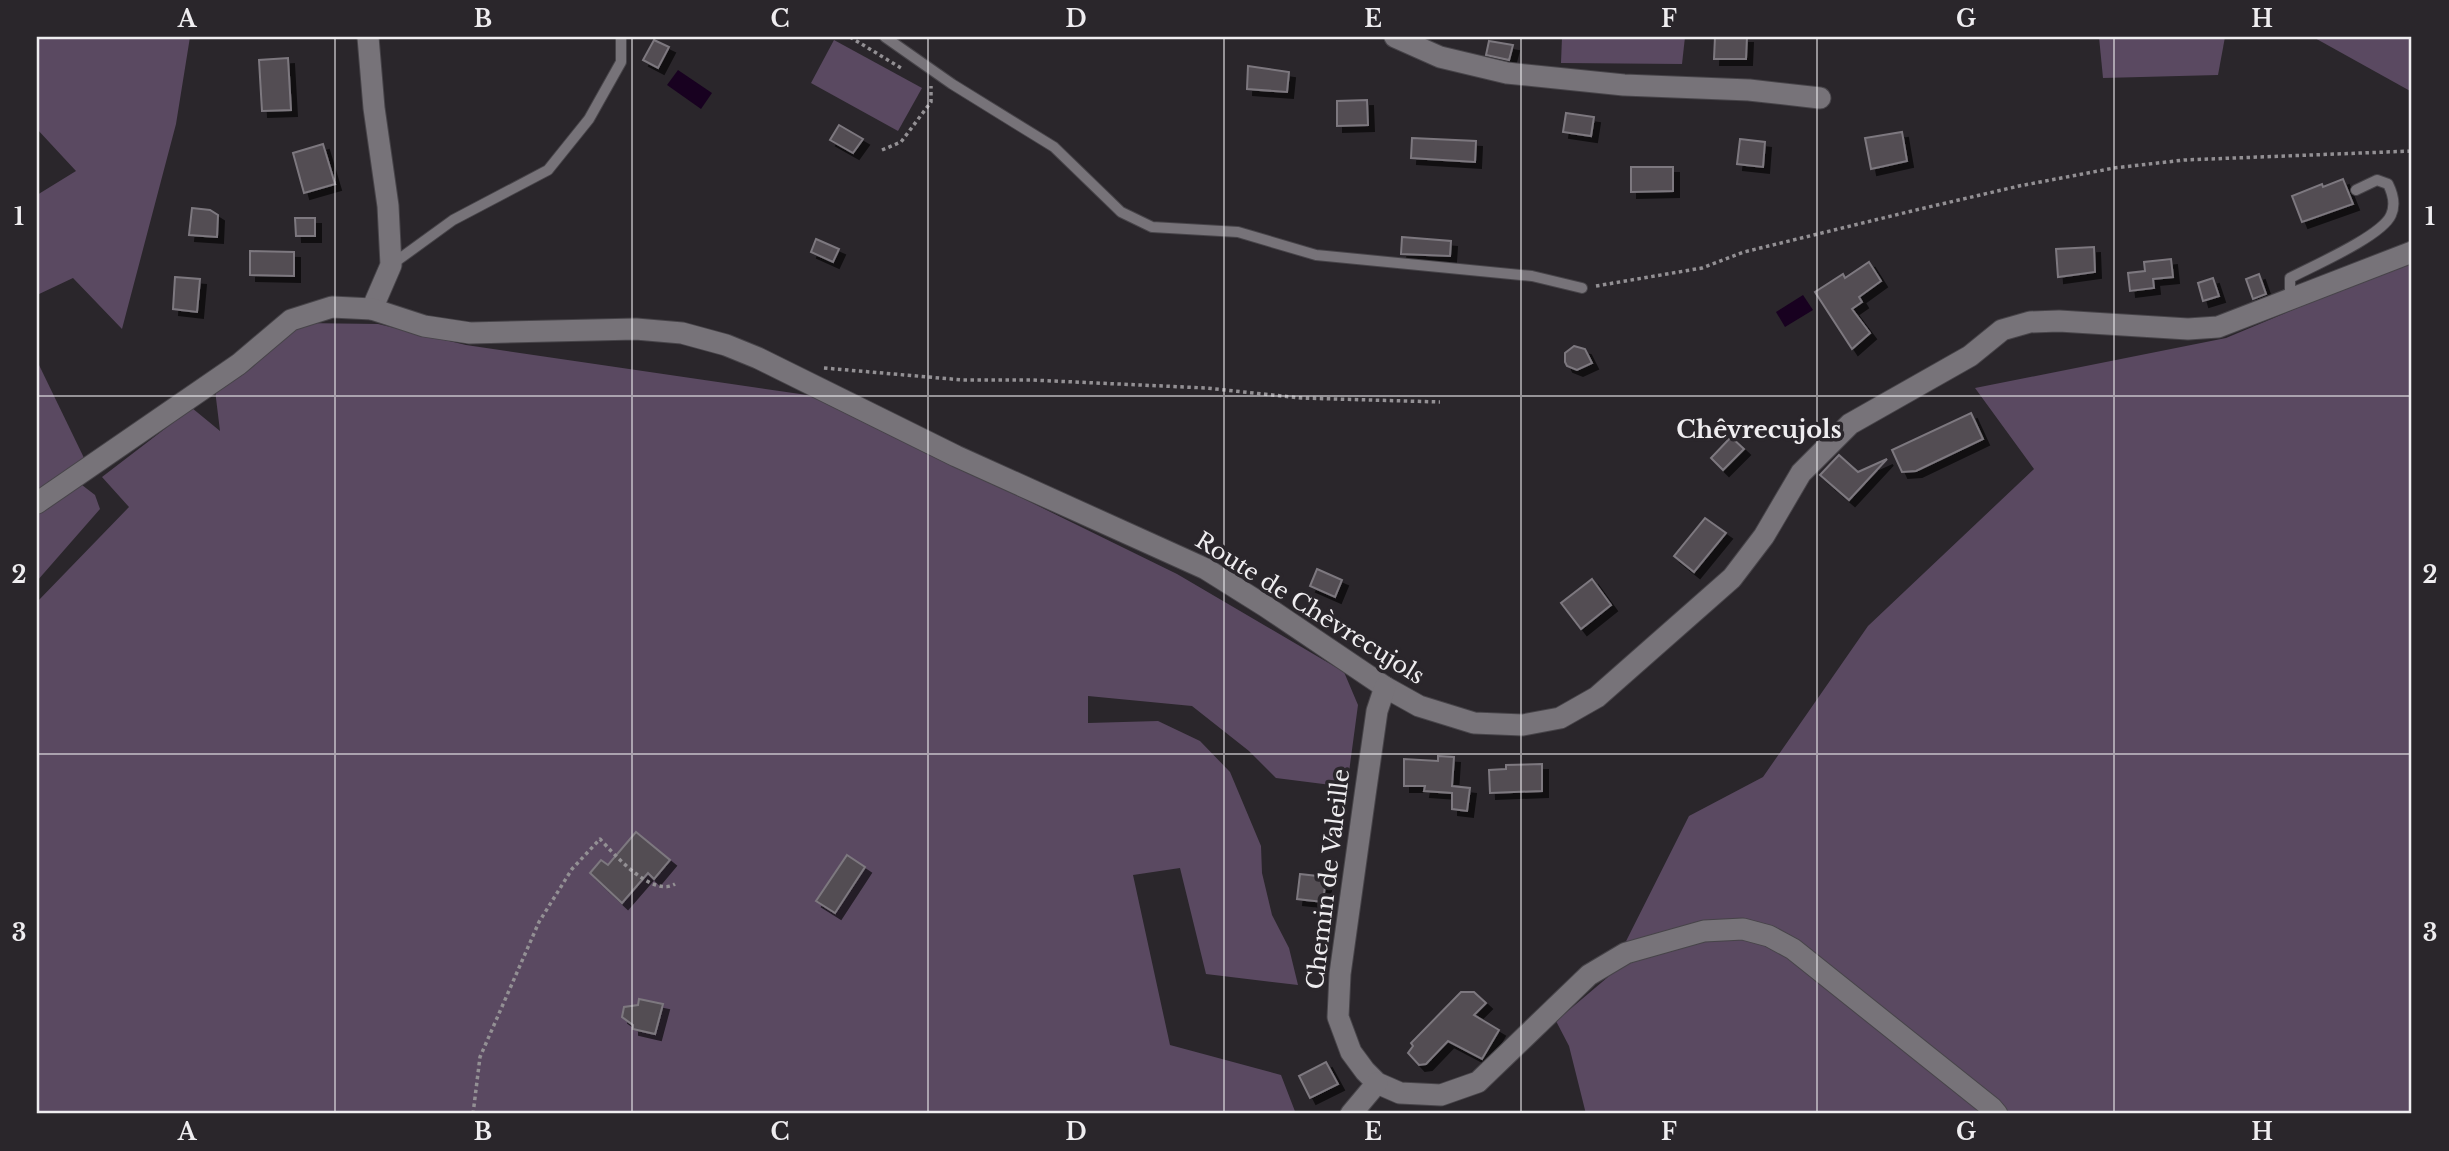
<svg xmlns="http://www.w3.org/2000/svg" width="2449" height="1151" viewBox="0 0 2449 1151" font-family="'Libre Baskerville',serif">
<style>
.green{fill:#5a4961}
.water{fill:#180120}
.building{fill:#524d53;stroke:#7d787f;stroke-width:2;filter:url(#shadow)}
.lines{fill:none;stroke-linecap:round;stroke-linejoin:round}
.lane-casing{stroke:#474449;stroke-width:12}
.street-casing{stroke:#474449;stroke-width:23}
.path{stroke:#939094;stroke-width:3.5;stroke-dasharray:3.5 3.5;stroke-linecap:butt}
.lane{stroke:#777379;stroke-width:10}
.street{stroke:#777379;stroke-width:21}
.grid{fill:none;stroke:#efedf0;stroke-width:2;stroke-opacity:0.55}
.labels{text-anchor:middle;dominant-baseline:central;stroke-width:7;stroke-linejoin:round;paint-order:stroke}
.street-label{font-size:23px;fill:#efedf0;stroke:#2a262b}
.neighbourhood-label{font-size:24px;font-weight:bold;fill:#efedf0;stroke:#2a262b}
.neatline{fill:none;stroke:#efedf0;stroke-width:2.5}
.grid-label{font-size:23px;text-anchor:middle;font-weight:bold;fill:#efedf0}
</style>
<defs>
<filter id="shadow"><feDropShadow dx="6" dy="6" stdDeviation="0" flood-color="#0009"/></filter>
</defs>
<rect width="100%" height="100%" fill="#2a262b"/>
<!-- green -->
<g class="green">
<path d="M37 37H190L176 124 122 329 73 278 37 295V195L76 171 37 129Z"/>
<path d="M1562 37H1685L1682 64 1561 63Z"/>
<path d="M2099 37H2225L2218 75 2103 78Z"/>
<path d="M2313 37H2412V92Z"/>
<path d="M834 40 922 88 898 131 811 83Z"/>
<path d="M2412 260V1114H1586L1569 1046 1556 1021 1608 977 1689 816 1763 777 1868 626 2034 469 1975 388 2226 338Z"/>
<path d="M303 323 378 324 466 345 814 396 1177 574 1344 672 1358 705 1347 787 1276 778 1249 751 1192 706 1088 696V723L1158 721 1200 741 1230 772 1261 846 1262 873 1272 915 1289 948 1298 985 1206 974 1180 868 1133 875 1170 1045 1281 1075 1296 1114H37V602L129 507 102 477 192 408 220 431 215 390Z"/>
<path d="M39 365 85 460 37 493V366Z"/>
<path d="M82 485 95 495 100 509 37 581V513Z"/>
</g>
<!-- water -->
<g class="water">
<path d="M678 70 712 93 701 109 667 85Z"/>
<path d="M1803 295 1813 310 1785 327 1776 312Z"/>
</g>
<!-- building -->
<g class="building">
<path d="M1715 37H1747L1746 59H1714Z"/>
<path d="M654 40 669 47 658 68 643 60Z"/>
<path d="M1489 41 1513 45 1509 60 1486 55Z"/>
<path d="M288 58 291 110 262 111 259 60Z"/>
<path d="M1248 66 1289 72 1287 92 1247 89Z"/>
<path d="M1367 100 1368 125 1337 126V101Z"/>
<path d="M1566 113 1594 117 1591 136 1563 132Z"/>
<path d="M839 125 863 139 853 153 830 140Z"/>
<path d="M1902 132 1907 161 1871 169 1865 138Z"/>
<path d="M1412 138 1476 141 1475 162 1411 158Z"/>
<path d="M1740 139 1765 142 1763 167 1737 164Z"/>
<path d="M323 144 335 184 304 193 293 153Z"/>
<path d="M1631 167H1673V191L1631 192Z"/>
<path d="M2343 179 2353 204 2302 222 2292 196 2322 184 2323 187Z"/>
<path d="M192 208 210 210 218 215 217 237 189 235Z"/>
<path d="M295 218H315V236H296Z"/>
<path d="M1402 237 1451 241 1450 256 1401 254Z"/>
<path d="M816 239 839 249 833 262 811 252Z"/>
<path d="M2094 247 2095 272 2058 277 2056 249Z"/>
<path d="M250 251 294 252V276L250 275Z"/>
<path d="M2171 259 2173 277 2153 279 2154 288 2130 291 2128 273 2145 271 2144 262Z"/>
<path d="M1869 262 1881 281 1859 297 1862 302 1852 309 1870 333 1852 349 1815 292 1843 274 1845 278Z"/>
<path d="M2259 274 2266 294 2253 299 2246 279Z"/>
<path d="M175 277 200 279 197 312 173 309Z"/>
<path d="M2213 278 2219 296 2203 301 2198 283Z"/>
<path d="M1574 346 1585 349 1592 363 1577 370 1567 366 1565 362V353Z"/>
<path d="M1971 413 1983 439 1916 471 1902 472 1892 450Z"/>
<path d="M1731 437 1744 449 1723 470 1711 458Z"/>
<path d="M1839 455 1858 472 1887 459 1849 500 1820 475Z"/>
<path d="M1705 518 1726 533 1694 572 1674 556Z"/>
<path d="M1317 569 1342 580 1335 597 1310 586Z"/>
<path d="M1592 579 1611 605 1581 629 1561 603Z"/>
<path d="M1438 756 1454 757 1452 786 1470 788 1467 811 1452 809V793L1424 791 1425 786H1404V759L1438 761Z"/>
<path d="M1542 764V791L1490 793 1489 770 1506 769V765Z"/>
<path d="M636 832 670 860 654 879 648 873 622 903 590 873 601 860 608 865Z"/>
<path d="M847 855 865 867 835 913 816 901Z"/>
<path d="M1300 874 1326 877 1323 902 1297 899Z"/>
<path d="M1461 992H1474L1486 1003 1474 1015 1499 1030 1482 1059 1448 1041 1426 1064 1419 1065 1408 1053 1413 1046 1411 1043Z"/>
<path d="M639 999 663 1004 655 1034 633 1029V1025L622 1017 624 1007 638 1005Z"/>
<path d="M1326 1062 1338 1084 1310 1098 1299 1076Z"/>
</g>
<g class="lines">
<!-- lane casing -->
<g class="lane-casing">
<g id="lane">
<path d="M885 37 952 84 1054 147 1121 212 1152 227 1238 232 1316 255 1532 276 1582 288"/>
<path d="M391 265 453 220 548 170 589 119 621 62V37"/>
<path d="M2290 299V278C2313 266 2382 236 2391 215 2396 204 2393 194 2388 184L2377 180 2356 190"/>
</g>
</g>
<!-- street casing -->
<g class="street-casing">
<g id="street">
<path d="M368 37 374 108 388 206 391 265 372 309"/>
<path d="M1395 37 1440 57 1507 73 1624 85 1749 90 1820 98"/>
<path d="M37 503 239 364 291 320 332 307 372 309 424 326 470 333 636 329 682 333 726 345 758 358 956 456 1206 569 1265 606 1385 687 1419 706 1474 723 1523 725 1560 718 1597 697 1732 578 1764 536 1801 473 1850 424 1970 356 2002 330 2030 322 2059 321 2188 329 2218 327 2412 252"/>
<path d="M1385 687 1377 711 1365 795 1340 974 1338 1017 1351 1052 1365 1071 1377 1083 1400 1093 1441 1095 1478 1082 1589 975 1626 953 1704 931 1743 929 1769 936 1793 949 1992 1108 1997 1114"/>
<path d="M1351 1114 1377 1083"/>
</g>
</g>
<!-- path -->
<g class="path">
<path d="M850 37 901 68"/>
<path d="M882 150 901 142 931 102V86"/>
<path d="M1596 286 1702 268 1744 252 1920 209 2019 186 2114 168 2184 160 2412 151"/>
<path d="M824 368 963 380H1031L1206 388 1301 398 1440 402"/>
<path d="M473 1114 480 1057 539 922 572 869 600 839C614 854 652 898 675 884"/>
</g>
<!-- lane -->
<use href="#lane" class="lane"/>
<!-- street -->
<use href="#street" class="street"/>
</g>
<!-- grid -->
<path class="grid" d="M335 37V1114M632 37V1114M928 37V1114M1224 37V1114M1521 37V1114M1817 37V1114M2114 37V1114M37 396H2412M37 754H2412"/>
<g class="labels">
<!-- street labels -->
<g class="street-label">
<text transform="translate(1310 608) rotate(32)">Route de Chèvrecujols</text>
<text transform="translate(1328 879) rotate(-83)">Chemin de Valeille</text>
</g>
<!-- neighbourhood labels -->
<g class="neighbourhood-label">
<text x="1759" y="429">Chêvrecujols</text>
</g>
</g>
<!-- border -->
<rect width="2449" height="1151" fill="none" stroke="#2a262b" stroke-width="77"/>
<rect x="38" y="38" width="2372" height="1074" class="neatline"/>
<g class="grid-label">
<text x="187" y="27">A</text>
<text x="483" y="27">B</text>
<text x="780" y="27">C</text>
<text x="1076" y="27">D</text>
<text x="1373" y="27">E</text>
<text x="1669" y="27">F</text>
<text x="1966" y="27">G</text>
<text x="2262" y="27">H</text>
<text x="19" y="225">1</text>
<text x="2430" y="225">1</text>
<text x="19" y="583">2</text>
<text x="2430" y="583">2</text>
<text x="19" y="941">3</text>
<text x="2430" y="941">3</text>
<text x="187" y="1140">A</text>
<text x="483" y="1140">B</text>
<text x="780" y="1140">C</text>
<text x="1076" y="1140">D</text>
<text x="1373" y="1140">E</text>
<text x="1669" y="1140">F</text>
<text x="1966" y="1140">G</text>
<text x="2262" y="1140">H</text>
</g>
</svg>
